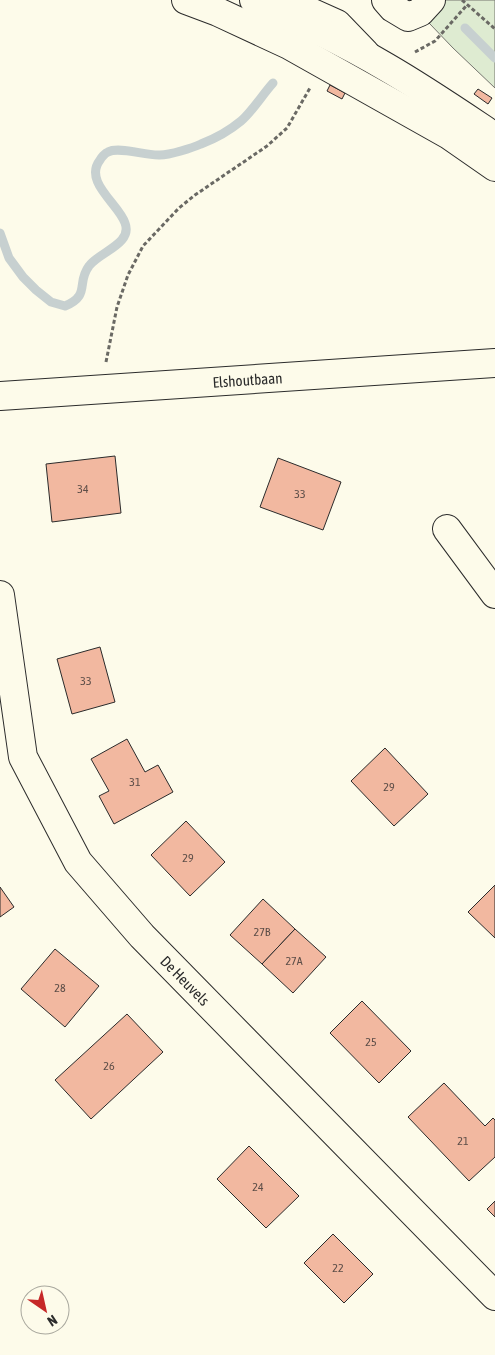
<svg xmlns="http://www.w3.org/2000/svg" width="495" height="1355" viewBox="0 0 495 1355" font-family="'Asap Condensed',sans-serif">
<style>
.green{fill:#deebd1;stroke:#74746e}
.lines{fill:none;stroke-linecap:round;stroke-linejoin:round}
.stream{stroke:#c7d0d0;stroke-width:9}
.building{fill:#f2b8a0;stroke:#2b2b2b}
.minor-casing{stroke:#2b2b2b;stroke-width:30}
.major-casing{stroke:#2b2b2b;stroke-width:30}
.path{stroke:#6a6964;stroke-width:3;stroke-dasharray:4 2.5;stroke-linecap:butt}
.minor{stroke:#fdfbea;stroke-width:28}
.major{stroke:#fdfbea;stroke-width:28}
.labels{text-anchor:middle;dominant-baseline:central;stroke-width:4;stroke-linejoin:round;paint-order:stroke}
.number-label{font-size:12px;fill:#5d4e48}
.street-label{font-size:15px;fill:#2b2b2b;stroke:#fdfbea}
</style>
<rect width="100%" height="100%" fill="#fdfbea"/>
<!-- green -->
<path class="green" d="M407 0H495V88L453 48Z"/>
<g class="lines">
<!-- stream -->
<g class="stream">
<path d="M465 28 495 58"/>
<path d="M0 233 9 258 23 277 36 290 51 302 65 306C91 295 76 283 89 266 99 252 133 244 125 223 119 204 83 182 100 160 101 158 105 153 108 152 119 146 146 156 160 155 170 155 192 148 201 144 214 139 229 131 241 121 251 113 263 94 273 83"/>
</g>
</g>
<!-- building -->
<g class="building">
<path d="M330 85 345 93 342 99 327 91Z"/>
<path d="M478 89 492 98 488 104 474 94Z"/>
<path d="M115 456 121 513 52 522 46 464Z"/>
<path d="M278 458 341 482 323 530 260 507Z"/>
<path d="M100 647 115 702 72 714 57 659Z"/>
<path d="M127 739 145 772 158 765 173 792 114 824 99 796 109 791 91 759Z"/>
<path d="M385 748 428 794 394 826 351 781Z"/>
<path d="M186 821 225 862 190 896 151 855Z"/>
<path d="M495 885V938L468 912Z"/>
<path d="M0 887 14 907 0 917Z"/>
<path d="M263 899 295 929 262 964 230 935Z"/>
<path d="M295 929 326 957 293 993 262 964Z"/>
<path d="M55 949 99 986 65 1027 21 989Z"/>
<path d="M362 1001 411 1051 379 1083 330 1033Z"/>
<path d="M127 1014 163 1052 91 1119 55 1080Z"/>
<path d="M444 1083 485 1126 493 1118 495 1120V1157L469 1181 408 1117Z"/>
<path d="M249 1146 299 1196 266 1228 217 1179Z"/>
<path d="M495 1201V1217L487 1209Z"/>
<path d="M333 1234 373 1274 344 1303 304 1263Z"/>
</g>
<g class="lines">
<!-- minor casing -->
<g class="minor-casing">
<g id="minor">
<path d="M386 0 393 8 408 17 420 12 431 0"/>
<path d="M288 2 337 24 365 53"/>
<path id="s1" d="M0 396 495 363"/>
<path d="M447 529 495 594"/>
<path id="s2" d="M0 595 23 757 78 862 142 936 495 1296"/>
</g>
</g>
<!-- major casing -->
<g class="major-casing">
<g id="major">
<path d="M186 0 218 12 289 45 449 135 495 167"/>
<path d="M254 0C299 21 344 42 386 67 424 89 459 113 495 137"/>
</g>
</g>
<!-- path -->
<g class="path">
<path d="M462 0 495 29"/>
<path d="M415 52 435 41 467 5"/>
<path d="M106 362 117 307 128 275 143 246 179 208 195 195 267 146 287 128 310 88"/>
</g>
<!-- minor -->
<use href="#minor" class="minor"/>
<!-- major -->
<use href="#major" class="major"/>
</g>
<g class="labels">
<!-- number labels -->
<g class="number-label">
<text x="83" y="489">34</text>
<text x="300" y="494">33</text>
<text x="86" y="681">33</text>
<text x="135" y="782">31</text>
<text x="389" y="787">29</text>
<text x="188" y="858">29</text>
<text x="262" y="932">27B</text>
<text x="294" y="961">27A</text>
<text x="60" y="988">28</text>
<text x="371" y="1042">25</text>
<text x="109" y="1066">26</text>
<text x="463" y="1141">21</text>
<text x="258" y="1187">24</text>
<text x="338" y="1268">22</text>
</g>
<!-- street labels -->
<g class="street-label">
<text stroke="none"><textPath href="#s1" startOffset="248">Elshoutbaan</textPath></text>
<text stroke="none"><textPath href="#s2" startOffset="442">De Heuvels</textPath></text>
</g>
</g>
<!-- north arrow -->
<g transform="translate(45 1310) rotate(146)"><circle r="24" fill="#fdfbea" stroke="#a9a89e"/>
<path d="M0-4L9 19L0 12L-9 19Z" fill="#c62828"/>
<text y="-8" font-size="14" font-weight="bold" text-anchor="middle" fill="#2b2b2b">N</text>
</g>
</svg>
